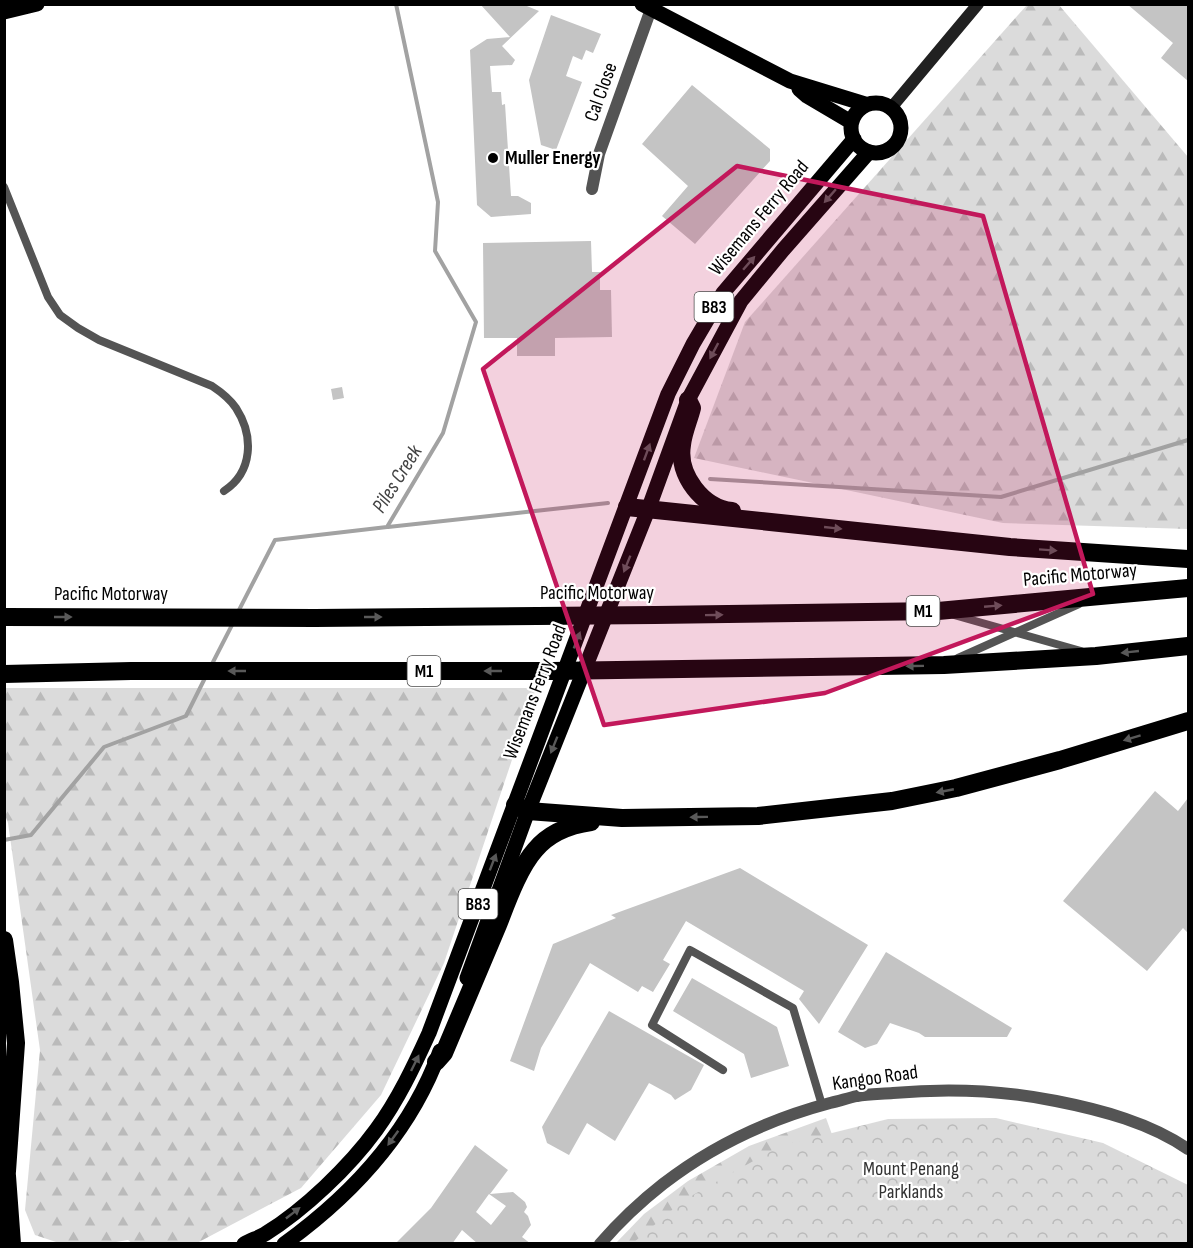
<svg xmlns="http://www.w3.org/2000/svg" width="1193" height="1248" viewBox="0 0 1193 1248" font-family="'Sofia Sans Condensed',sans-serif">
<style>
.forest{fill:url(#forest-firs)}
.park{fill:url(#park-crowns)}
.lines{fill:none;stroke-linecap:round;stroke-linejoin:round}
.stream{stroke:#a2a2a2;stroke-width:4}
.building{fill:#c4c4c4;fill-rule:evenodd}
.lane{stroke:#545454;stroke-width:8}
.street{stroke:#545454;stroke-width:12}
.secondary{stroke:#212121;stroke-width:12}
.primary{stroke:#000;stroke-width:15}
.highway{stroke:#000;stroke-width:18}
.oneway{fill:#595959}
.marked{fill:#c2185b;fill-opacity:0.2;stroke:#c2185b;stroke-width:4.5;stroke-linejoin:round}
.poi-dot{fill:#000;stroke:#fff;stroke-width:2}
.labels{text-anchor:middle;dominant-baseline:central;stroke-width:4.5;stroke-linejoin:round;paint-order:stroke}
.shield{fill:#fff;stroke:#4c4c4c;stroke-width:1.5}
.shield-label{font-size:18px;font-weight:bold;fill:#000}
.street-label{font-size:20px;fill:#000;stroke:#fff}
.poi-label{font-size:20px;font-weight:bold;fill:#000;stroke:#fff;text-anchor:start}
.park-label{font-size:20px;fill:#323232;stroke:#fff}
.water-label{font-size:21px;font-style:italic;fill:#434343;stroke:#fff}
</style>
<defs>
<pattern id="forest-firs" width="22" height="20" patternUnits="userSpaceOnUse" patternTransform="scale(1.5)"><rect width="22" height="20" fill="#dbdbdb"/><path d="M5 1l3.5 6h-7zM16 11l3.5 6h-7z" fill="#bababa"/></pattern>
<pattern id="park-crowns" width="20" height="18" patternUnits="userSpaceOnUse" patternTransform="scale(1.5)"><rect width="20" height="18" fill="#dbdbdb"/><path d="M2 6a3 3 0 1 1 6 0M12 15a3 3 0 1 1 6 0" fill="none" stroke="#bababa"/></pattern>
</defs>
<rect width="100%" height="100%" fill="#fff"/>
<!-- forest -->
<g class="forest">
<path d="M1027 5H1059L1188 157V529L1003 523 694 458 745 322Z"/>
<path d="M4 688H536L444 963 381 1095 301 1188 197 1243 133 1244 128 1240 110 1243H59L35 1235 25 1210 40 1050 8 823 5 815Z"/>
<path d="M826 1118 864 1222 887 1244H615L644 1214 688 1181 749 1146Z"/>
</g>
<!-- park -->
<path class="park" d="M996 1118 1103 1143 1188 1185V1243H633L684 1200 780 1146 888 1119Z"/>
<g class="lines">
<!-- stream -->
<g class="stream">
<path d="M710 479 1001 497 1188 440"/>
<path d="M388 527 608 503"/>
<path d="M238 612 275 540 387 527 443 433 476 322 435 251 438 202 396 4"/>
<path d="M211 666 232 625"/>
<path d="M4 840 31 835 104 747 186 716 205 678"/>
</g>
</g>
<!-- building -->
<g class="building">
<path d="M480 4H522L539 11 502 46 515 60 512 65 490 66 492 92H501L502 105 505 104 511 196H518L531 203V214L491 217 477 205 470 50 487 39 510 37Z"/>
<path d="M1127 4H1188V81L1161 58 1173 43Z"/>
<path d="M551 15 601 34 593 53 586 50 582 60 573 56 566 76 582 82 556 150 541 145 529 80Z"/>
<path d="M692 85 770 149V161L695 244 662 216 688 186 642 144Z"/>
<path d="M591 241 592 272H600V290H611L612 337 555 338V356H517V338H484L483 243Z"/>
<path d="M342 387 344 398 333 400 331 389Z"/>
<path d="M1155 791 1178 811 1188 798V933L1183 928 1147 971 1063 901Z"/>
<path d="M740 868 868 945 819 1024 799 999 804 991 686 921 663 960 670 964 653 992 642 986 638 992 590 963 541 1048 534 1071 510 1061 553 944 616 918 611 915Z"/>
<path d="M886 952 1012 1028 1007 1037H925L919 1033 890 1023 877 1044 865 1048 838 1032Z"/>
<path d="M692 978 777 1027 789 1066 751 1078 744 1054 673 1011Z"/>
<path d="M609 1011 704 1065 691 1090 675 1100 671 1095 649 1083 615 1141 587 1123 569 1155 547 1143 542 1127Z"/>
<path d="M475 1145 508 1170 490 1194 513 1192 525 1202 527 1207 524 1212 528 1216 531 1225 522 1237 531 1244H478L462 1230 452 1244H395L431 1208ZM489 1194 506 1206 491 1225 476 1212Z"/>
</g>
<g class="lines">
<!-- lane -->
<g class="lane">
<path d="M4 187 48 297 60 315 78 328 99 340 212 386C221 392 230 399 236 408 254 436 253 472 224 491"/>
<path d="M954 615 1081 651"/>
<path d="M958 658 1079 604"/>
<path d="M723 1070 652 1025 690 950 793 1008 822 1105"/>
</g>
<!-- street -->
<g class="street">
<path d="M592 189 599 154 651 9"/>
<path d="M600 1244C619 1222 640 1202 663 1184 712 1146 770 1119 830 1103 839 1101 848 1098 857 1096 868 1094 881 1094 893 1093 948 1088 1002 1090 1056 1101 1102 1110 1150 1123 1188 1149"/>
</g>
<!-- secondary -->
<path class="secondary" d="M891 108 978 4"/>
<!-- primary -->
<g class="primary">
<path d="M642 4 790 81 865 104"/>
<path d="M4 12 37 4"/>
<path d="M799 89 807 96 851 122"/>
<circle cx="876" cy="128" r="25"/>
<path d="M467 978 528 811 648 510 688 400 741 301 783 250 869 152"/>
<path d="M244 1244C251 1240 258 1238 265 1234 304 1210 349 1167 376 1130 398 1100 414 1066 429 1033L668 394 693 344 723 293 854 139"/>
<path d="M284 1244C352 1195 411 1131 440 1051"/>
</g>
<!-- highway -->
<g class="highway">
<path d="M688 400 692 408C689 420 683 433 682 445 677 475 703 508 732 511"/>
<path d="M627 507 1010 547 1188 559"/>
<path d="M4 617 315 618 655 615 938 611 1188 588"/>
<path d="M4 674 131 671H552L944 665 1096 656 1188 646"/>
<path d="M515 805 528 811 622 818 758 816 892 801 956 788 1060 760 1188 721"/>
<path d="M4 940 10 982 16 1043 7 1171 4 1189"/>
<path d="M436 1062 444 1053C462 1010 480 967 498 925 507 902 519 868 535 850 549 833 570 825 591 822"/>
<path d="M7 1176 12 1244"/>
</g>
</g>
<!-- one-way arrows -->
<defs><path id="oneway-solid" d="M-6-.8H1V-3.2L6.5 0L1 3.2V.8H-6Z" transform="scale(1.5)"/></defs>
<g class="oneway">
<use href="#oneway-solid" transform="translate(830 196) rotate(131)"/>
<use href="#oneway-solid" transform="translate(749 263) rotate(-49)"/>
<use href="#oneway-solid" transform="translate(714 351) rotate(118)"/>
<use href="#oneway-solid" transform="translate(647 452) rotate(-70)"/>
<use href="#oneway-solid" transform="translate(833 528) rotate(6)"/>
<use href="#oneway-solid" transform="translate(1048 550) rotate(4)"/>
<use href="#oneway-solid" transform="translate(627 564) rotate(112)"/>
<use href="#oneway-solid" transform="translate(993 606) rotate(-5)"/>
<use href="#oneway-solid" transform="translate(714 615) rotate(-1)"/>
<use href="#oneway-solid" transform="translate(63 617)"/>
<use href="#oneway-solid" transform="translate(373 617)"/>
<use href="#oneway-solid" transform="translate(577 640) rotate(-69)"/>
<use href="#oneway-solid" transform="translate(1130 652) rotate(174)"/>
<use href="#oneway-solid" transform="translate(915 666) rotate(179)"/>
<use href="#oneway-solid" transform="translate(237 671) rotate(-180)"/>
<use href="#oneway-solid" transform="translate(493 671) rotate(180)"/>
<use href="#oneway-solid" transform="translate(1132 738) rotate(163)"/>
<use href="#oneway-solid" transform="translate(554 745) rotate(112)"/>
<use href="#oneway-solid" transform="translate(945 791) rotate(169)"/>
<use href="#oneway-solid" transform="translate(699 817) rotate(179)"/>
<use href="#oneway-solid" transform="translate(493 862) rotate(-69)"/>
<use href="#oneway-solid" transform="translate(415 1063) rotate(-64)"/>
<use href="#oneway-solid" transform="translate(393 1138) rotate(126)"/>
<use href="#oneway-solid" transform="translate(293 1213) rotate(-38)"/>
</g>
<!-- marked area -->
<path class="marked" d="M737 166 983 216 1093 594 825 693 604 725 483 369Z"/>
<!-- markers -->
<circle class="poi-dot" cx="493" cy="158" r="6"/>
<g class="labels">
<!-- shield labels -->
<g class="shield">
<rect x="694.5" y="292" width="39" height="30" rx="4.5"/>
<rect x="906.5" y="596" width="33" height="30" rx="4.5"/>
<rect x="407.5" y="656" width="33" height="30" rx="4.5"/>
<rect x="458.5" y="889" width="39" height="30" rx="4.5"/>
</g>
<g class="shield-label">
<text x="714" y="307">B83</text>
<text x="923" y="611">M1</text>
<text x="424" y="671">M1</text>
<text x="478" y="904">B83</text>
</g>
<!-- street labels -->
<g class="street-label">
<text transform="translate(601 92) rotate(-70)">Cal Close</text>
<text transform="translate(759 218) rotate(-50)">Wisemans Ferry Road</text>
<text transform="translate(1080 575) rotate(-5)">Pacific Motorway</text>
<text x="597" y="593">Pacific Motorway</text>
<text x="111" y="594">Pacific Motorway</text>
<text transform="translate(535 692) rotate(-69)">Wisemans Ferry Road</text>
<text transform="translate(875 1078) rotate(-8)">Kangoo Road</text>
</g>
<!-- poi labels -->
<g class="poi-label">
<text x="505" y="158">Muller Energy</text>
</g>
<!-- park labels -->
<g class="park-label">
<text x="911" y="1169">Mount Penang<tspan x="911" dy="23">Parklands</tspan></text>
</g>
<!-- water labels -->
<g class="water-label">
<text transform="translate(397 479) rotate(-58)">Piles Creek</text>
</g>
</g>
<!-- border -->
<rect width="1193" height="1248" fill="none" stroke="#000000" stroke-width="12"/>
</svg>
